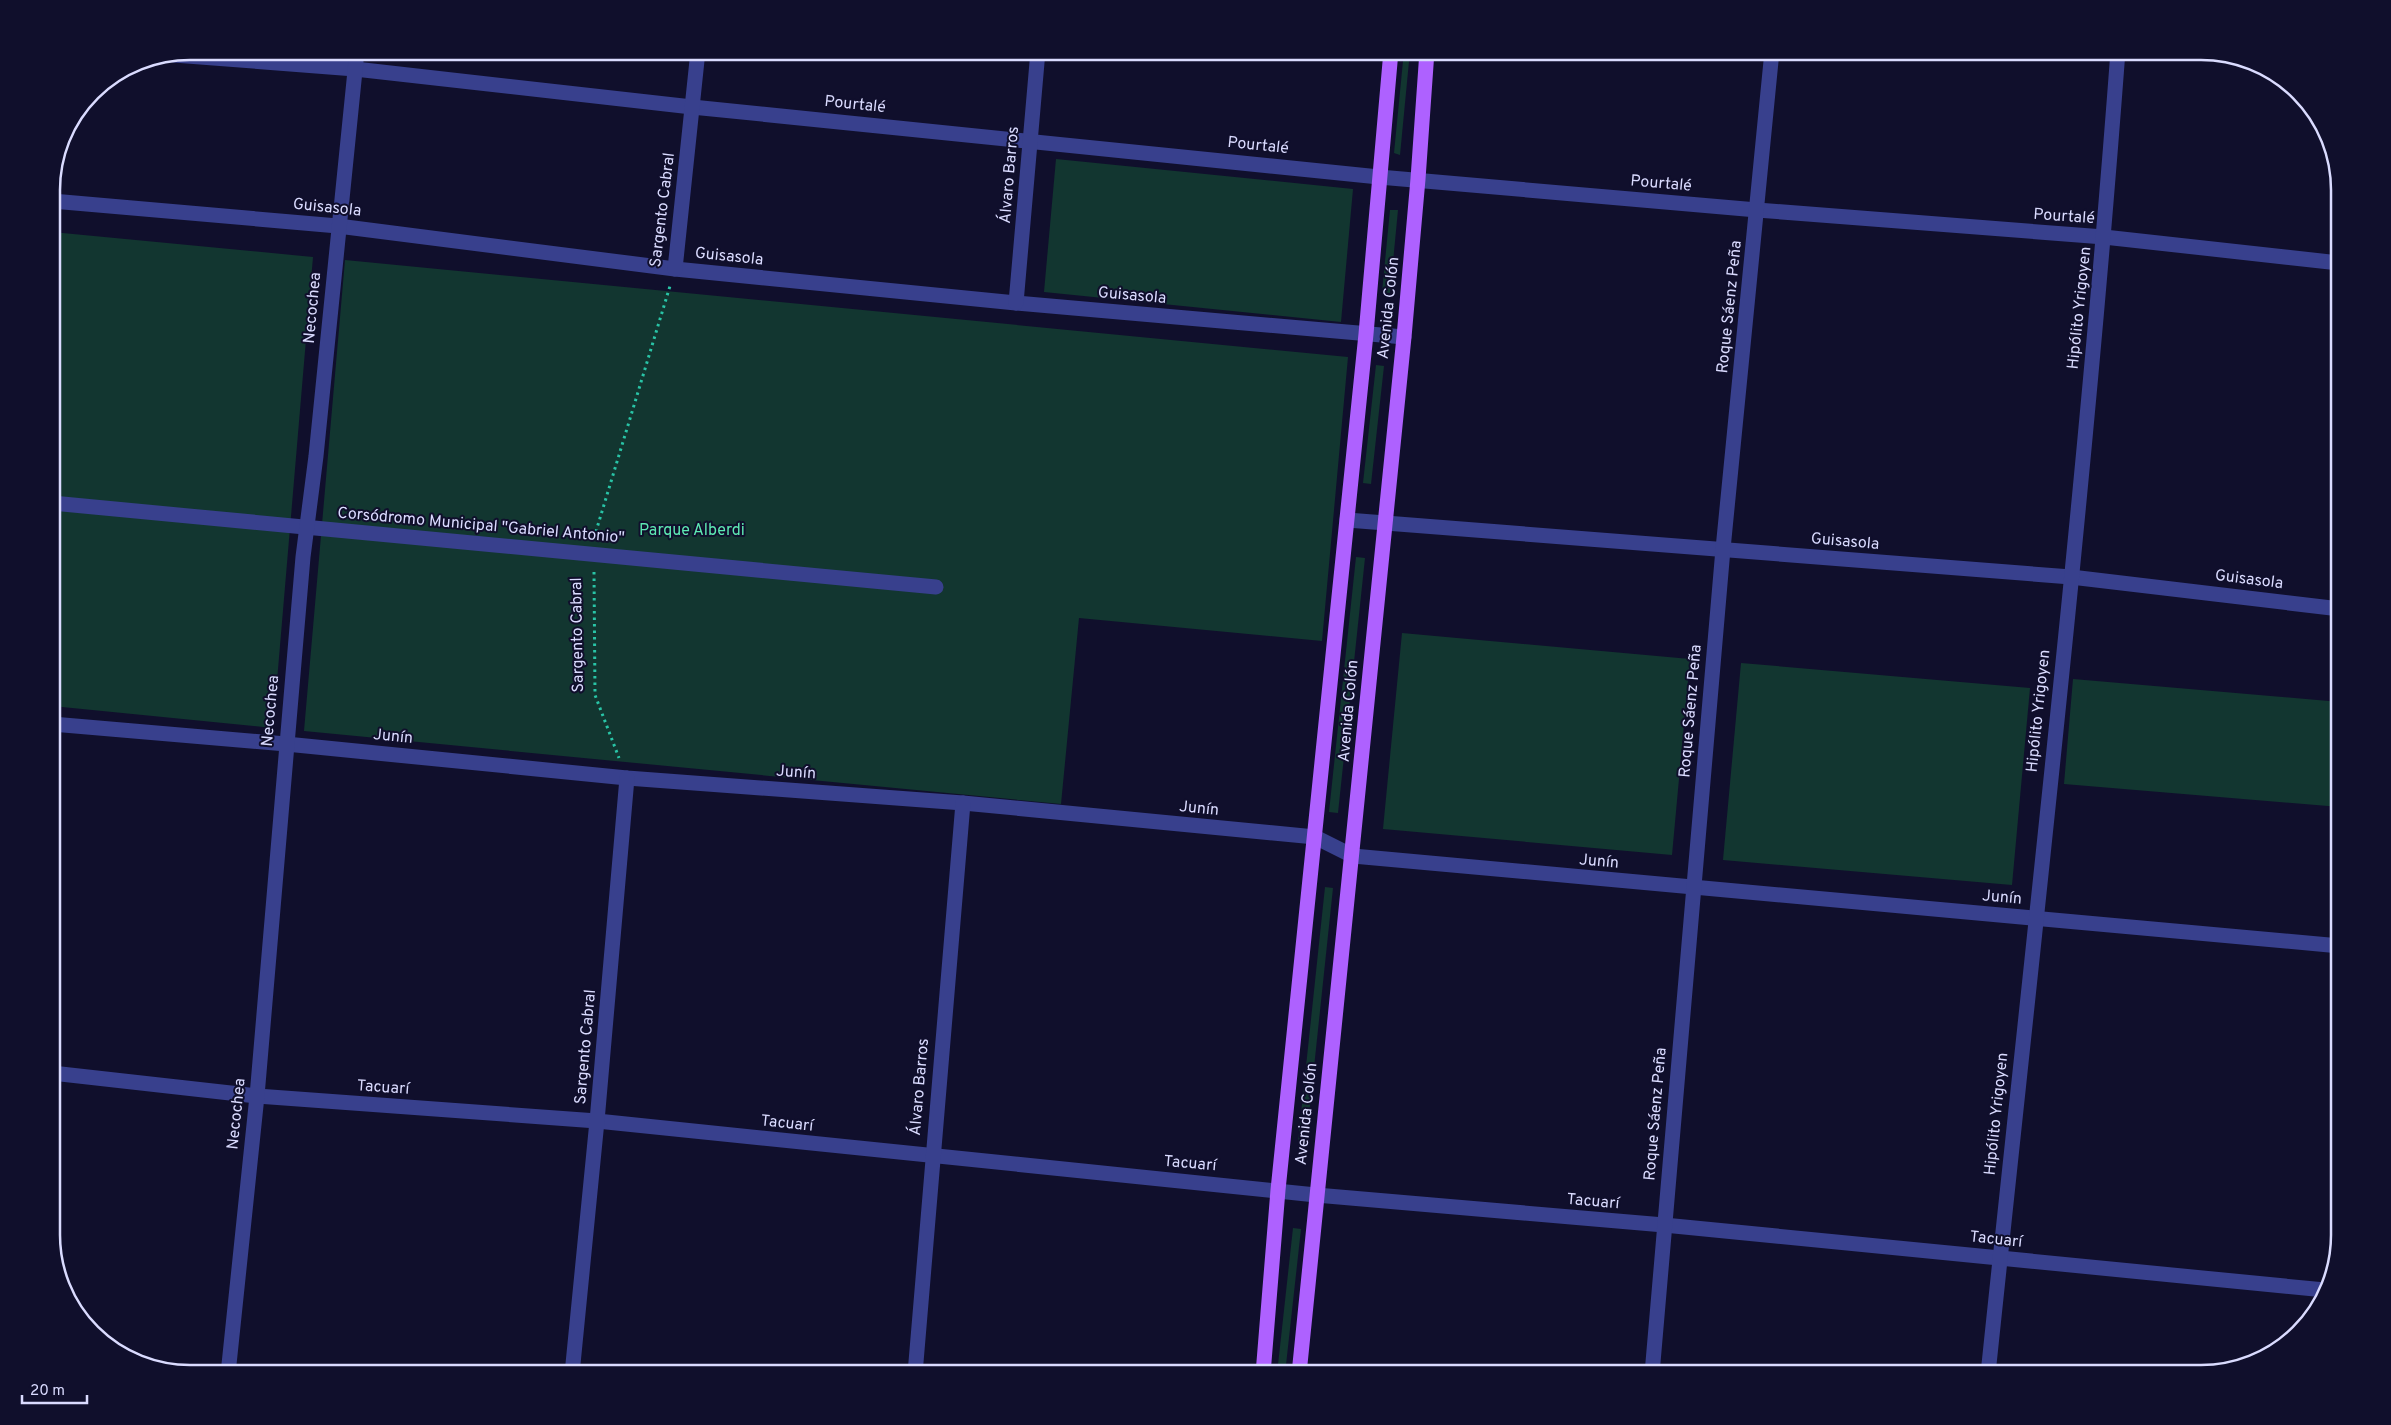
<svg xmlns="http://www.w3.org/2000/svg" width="2391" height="1425" viewBox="0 0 2391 1425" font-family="Overpass,sans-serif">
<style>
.green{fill:#123630}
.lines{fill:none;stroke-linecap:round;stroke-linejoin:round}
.path{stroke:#29c4a6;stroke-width:3;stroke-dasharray:2.5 4;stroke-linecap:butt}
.minor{stroke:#38408d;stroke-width:15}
.major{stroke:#ae61ff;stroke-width:15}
.labels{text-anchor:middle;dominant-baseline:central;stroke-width:4;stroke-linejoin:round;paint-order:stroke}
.street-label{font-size:16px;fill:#dadbff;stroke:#100f2c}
.park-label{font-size:16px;fill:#5de8b2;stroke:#100f2c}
.rim{fill:none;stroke:#dadbff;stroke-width:2.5}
</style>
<rect width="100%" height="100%" fill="#100f2c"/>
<!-- green -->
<g class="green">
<path d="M1404 51H1410L1400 155 1394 153Z"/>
<path d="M1056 159 1353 189 1341 322 1044 292Z"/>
<path d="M1390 210H1398L1390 293 1382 292Z"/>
<path d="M52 232 313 257 273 728 52 706Z"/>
<path d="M345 260 1348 357 1322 641 1079 618 1061 804 304 731Z"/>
<path d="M1376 365 1384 366 1371 484 1363 483Z"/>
<path d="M1356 557 1365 558 1338 813 1329 812Z"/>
<path d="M1402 633 1690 659 1672 855 1383 829Z"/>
<path d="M1741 663 2030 688 2012 885 1723 860Z"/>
<path d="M2073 679 2340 702V807L2064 784Z"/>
<path d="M1325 887 1333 888 1306 1143 1298 1142Z"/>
<path d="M1293 1228 1301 1229 1285 1374H1277Z"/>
</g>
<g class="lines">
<!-- path -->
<g class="path">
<path d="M594 538 670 286"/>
<path d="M594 572 595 695 619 758"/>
</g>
<!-- minor -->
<g class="minor">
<path d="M174 55 355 69 692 107 1379 177 1757 210 2104 237 2339 263"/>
<path d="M52 201 338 226 675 269 1016 303 1404 337"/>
<path d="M675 269 698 51"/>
<path d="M1016 303 1038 51"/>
<path d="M52 503 936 587"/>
<path d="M1347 520 2071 577 2340 609"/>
<path d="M52 724 286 744 627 778 963 803 1315 837 1353 856 2340 946"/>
<path d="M52 1073 257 1096 597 1121 1316 1195 1664 1225 2325 1290"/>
<path d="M228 1374 257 1096 303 557 316 456 357 51"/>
<path d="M572 1374 597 1121 627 778"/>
<path d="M915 1374 963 803"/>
<path d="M1652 1374 1723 549 1772 51"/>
<path d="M1988 1374C2034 933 2085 493 2118 51"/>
</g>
<!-- major -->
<g class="major">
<path d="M1263 1374 1278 1190 1366 334 1391 51"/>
<path d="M1299 1374 1404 337 1418 179 1427 51"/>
</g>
</g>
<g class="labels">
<!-- street labels -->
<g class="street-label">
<text transform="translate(855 105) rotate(6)">Pourtalé</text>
<text transform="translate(1258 146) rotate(6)">Pourtalé</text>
<text transform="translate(1010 175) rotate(-85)">Álvaro Barros</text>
<text transform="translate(1661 184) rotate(5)">Pourtalé</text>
<text transform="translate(327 208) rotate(6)">Guisasola</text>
<text transform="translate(663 210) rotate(-83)">Sargento Cabral</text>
<text transform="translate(2064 217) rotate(4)">Pourtalé</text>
<text transform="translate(729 257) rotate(6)">Guisasola</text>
<text transform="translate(1132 296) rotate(5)">Guisasola</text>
<text transform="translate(1730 307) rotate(-84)">Roque Sáenz Peña</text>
<text transform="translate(313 308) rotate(-85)">Necochea</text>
<text transform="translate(1389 308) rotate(-84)">Avenida Colón</text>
<text transform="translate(2080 308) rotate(-84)">Hipólito Yrigoyen</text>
<text transform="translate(481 526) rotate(5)">Corsódromo Municipal "Gabriel Antonio"</text>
<text transform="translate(1845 542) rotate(5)">Guisasola</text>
<text transform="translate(2249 580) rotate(7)">Guisasola</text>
<text transform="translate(578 635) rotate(-91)">Sargento Cabral</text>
<text transform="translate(271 711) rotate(-85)">Necochea</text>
<text transform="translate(1349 711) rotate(-85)">Avenida Colón</text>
<text transform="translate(1691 711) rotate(-85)">Roque Sáenz Peña</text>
<text transform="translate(2039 711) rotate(-84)">Hipólito Yrigoyen</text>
<text transform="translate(393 737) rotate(6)">Junín</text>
<text transform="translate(796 773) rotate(4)">Junín</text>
<text transform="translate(1199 809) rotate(6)">Junín</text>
<text transform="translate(1599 862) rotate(5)">Junín</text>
<text transform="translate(2002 898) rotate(5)">Junín</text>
<text transform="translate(586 1047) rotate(-85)">Sargento Cabral</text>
<text transform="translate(920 1087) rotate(-85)">Álvaro Barros</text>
<text transform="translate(383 1088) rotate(4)">Tacuarí</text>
<text transform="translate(237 1114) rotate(-84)">Necochea</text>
<text transform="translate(1307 1114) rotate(-84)">Avenida Colón</text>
<text transform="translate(1656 1114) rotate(-85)">Roque Sáenz Peña</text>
<text transform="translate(1997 1114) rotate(-84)">Hipólito Yrigoyen</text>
<text transform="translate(787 1124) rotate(6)">Tacuarí</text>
<text transform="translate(1190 1164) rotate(5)">Tacuarí</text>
<text transform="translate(1593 1202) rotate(5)">Tacuarí</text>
<text transform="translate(1996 1240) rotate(6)">Tacuarí</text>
</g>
<!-- park labels -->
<g class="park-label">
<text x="692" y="531">Parque Alberdi</text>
</g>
</g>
<!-- crop -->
<path d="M0 0H2391V1425H0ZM190 60H2201A130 130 0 0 1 2331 190V1235A130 130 0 0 1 2201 1365H190A130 130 0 0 1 60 1235V190A130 130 0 0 1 190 60Z" fill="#100f2c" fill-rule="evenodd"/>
<path class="rim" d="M190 60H2201A130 130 0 0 1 2331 190V1235A130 130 0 0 1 2201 1365H190A130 130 0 0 1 60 1235V190A130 130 0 0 1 190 60Z"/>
<!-- scale -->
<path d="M22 1395v8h65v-8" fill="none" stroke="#dadbff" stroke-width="2.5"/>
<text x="30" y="1395" font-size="15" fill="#dadbff" stroke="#100f2c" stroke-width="4" paint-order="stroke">20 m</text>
</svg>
